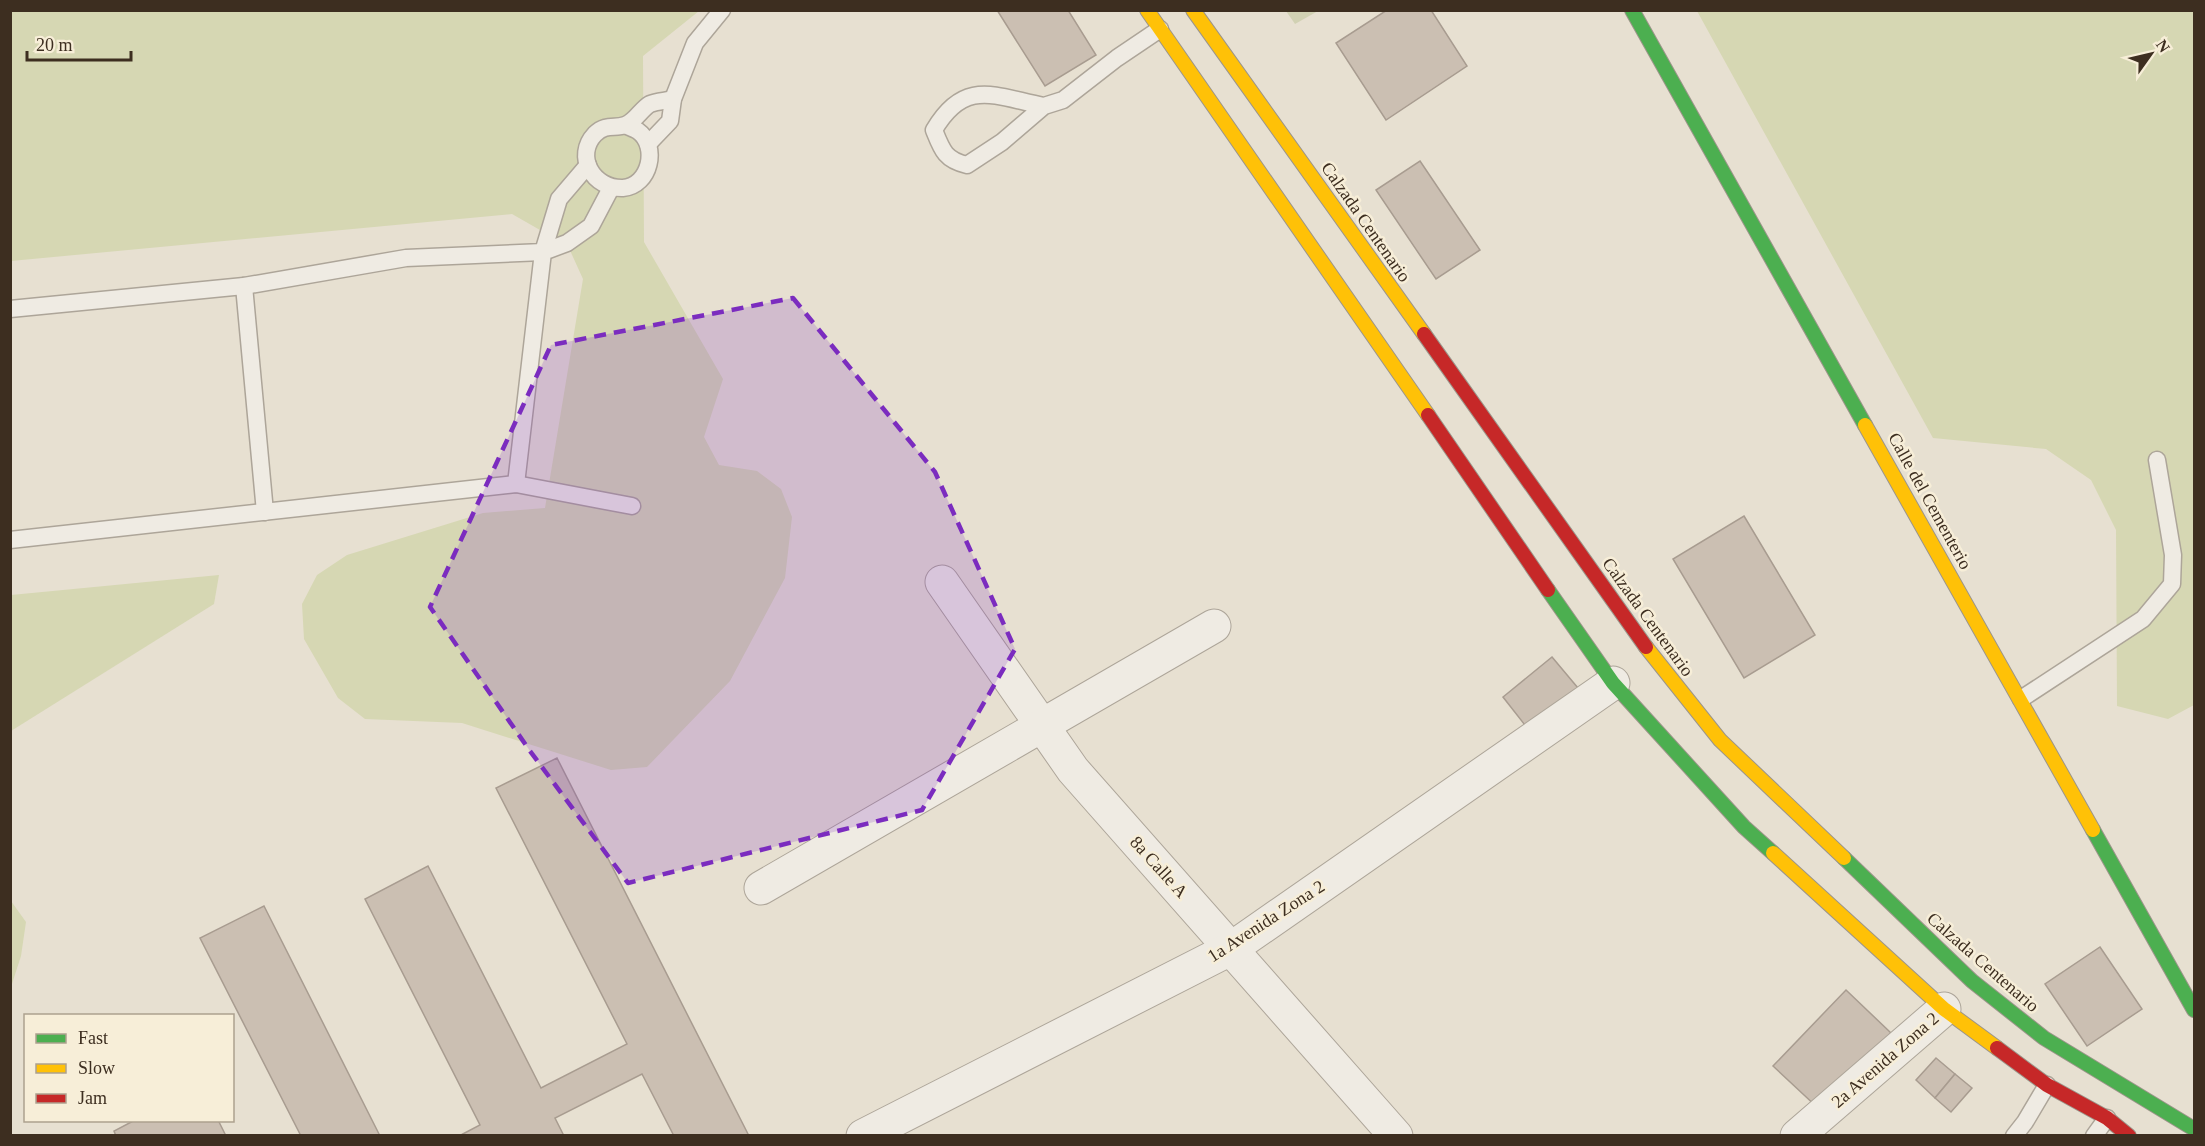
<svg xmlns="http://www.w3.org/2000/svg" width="2205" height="1146" viewBox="0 0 2205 1146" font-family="'Times New Roman',serif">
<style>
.green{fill:#d6d7b3}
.cemetery{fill:#d1d1b3}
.building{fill:#cbbfb2;stroke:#a89c90;stroke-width:1.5}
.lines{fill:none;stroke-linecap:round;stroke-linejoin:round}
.lane-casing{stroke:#ada599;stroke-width:19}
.street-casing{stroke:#ada599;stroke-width:35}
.fast-casing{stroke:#9c958a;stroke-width:16}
.slow-casing{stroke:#9c958a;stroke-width:16}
.jam-casing{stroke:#9c958a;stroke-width:16}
.lane{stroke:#efebe3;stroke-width:16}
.street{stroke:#efebe3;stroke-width:33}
.fast{stroke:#4caf50;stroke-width:14}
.slow{stroke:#ffc107;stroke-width:14}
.jam{stroke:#c62828;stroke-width:14}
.marked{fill:#7b2cbf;fill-opacity:0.2;stroke:#7b2cbf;stroke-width:4.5;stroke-dasharray:12 8;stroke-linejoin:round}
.labels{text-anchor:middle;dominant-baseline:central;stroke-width:5;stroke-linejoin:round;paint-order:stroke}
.street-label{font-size:18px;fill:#3d2e20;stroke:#f7eed8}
</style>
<rect width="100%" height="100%" fill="#e7e0d1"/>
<!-- green -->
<g class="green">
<path d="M11 11H699L643 56 644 242 723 379 704 437 719 465 757 471 781 489 792 517 785 578 730 681 647 767 611 770 462 723 365 719 338 698 304 639 302 604 317 575 347 555 483 513 545 508 583 279 568 246 512 214 11 261Z"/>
<path d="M1697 11H2194V705L2168 719 2117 706 2116 530 2091 480 2046 449 1933 438Z"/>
<path d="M219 575 214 604 11 731V595Z"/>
<path d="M11 901 26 922 21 956 11 987Z"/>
</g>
<!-- cemetery -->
<path class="cemetery" d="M1286 11H1318L1295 24Z"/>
<!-- building -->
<g class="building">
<path d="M997 10H1068L1096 55 1045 86Z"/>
<path d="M1387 10H1431L1467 66 1386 120 1336 43Z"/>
<path d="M1420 161 1480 250 1436 279 1376 190Z"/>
<path d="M1744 516 1815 635 1744 678 1673 559Z"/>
<path d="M1552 657 1578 688 1532 734 1503 697Z"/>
<path d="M557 758 749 1136H674L642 1074 555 1118 564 1136H459L480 1125 365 899 428 866 541 1088 627 1044 496 788Z"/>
<path d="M264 906 380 1136H301L200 938Z"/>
<path d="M2100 947 2142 1009 2087 1046 2045 984Z"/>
<path d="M1846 990 1891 1033 1819 1109 1773 1066Z"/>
<path d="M1936 1058 1955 1074 1935 1098 1916 1080Z"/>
<path d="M1955 1074 1972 1088 1951 1112 1935 1098Z"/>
<path d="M135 1120H218L226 1136H116L114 1131Z"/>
</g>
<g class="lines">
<!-- lane casing -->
<g class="lane-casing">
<g id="lane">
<path d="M1044 106C996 97 965 77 934 130 942 150 945 160 967 165L1002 142 1044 106 1063 100 1117 58 1160 29"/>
<path d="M625 125C629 127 635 129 638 131 659 146 650 186 623 188 593 189 574 156 595 134 606 123 615 129 625 125 635 122 641 109 650 104 657 101 666 101 673 99"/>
<path d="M648 144 670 121 673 99 695 43 722 10"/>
<path d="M244 286 265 512"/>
<path d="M10 309 244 286 406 258 543 252 559 199 588 165"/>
<path d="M516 484 543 252 567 243 591 226 611 188"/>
<path d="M10 540 516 484 632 506"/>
<path d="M2021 699 2143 619 2172 584 2173 555 2157 460"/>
<path d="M2014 1136 2025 1122 2047 1085"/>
<path d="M2094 1136 2107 1118"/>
</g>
</g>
<!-- street casing -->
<g class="street-casing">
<g id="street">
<path d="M942 582 1073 770 1396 1136"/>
<path d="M761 888 1214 626"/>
<path d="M863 1136 1232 948 1613 683"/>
<path d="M1797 1136 1944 1009"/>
</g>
</g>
<!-- fast casing -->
<g class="fast-casing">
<g id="fast">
<path d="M1632 10 1865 425"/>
<path d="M1548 590 1613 683 1744 827 1773 853"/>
<path d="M2093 830 2194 1010"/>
<path d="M1844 858 1972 981 2044 1038 2194 1129"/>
</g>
</g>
<!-- slow casing -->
<g class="slow-casing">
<g id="slow">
<path d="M1147 10 1428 415"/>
<path d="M1193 10 1424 334"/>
<path d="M1865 425 2093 830"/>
<path d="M1646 647 1720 740 1844 858"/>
<path d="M1773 853 1944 1009 1997 1048"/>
</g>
</g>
<!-- jam casing -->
<g class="jam-casing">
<g id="jam">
<path d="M1424 334 1646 647"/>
<path d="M1428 415 1548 590"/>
<path d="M1997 1048 2047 1085 2107 1118 2129 1136"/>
</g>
</g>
<!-- lane -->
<use href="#lane" class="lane"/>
<!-- street -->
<use href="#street" class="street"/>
<!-- fast -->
<use href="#fast" class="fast"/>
<!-- slow -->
<use href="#slow" class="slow"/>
<!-- jam -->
<use href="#jam" class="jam"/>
</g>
<!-- marked area -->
<path class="marked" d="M793 298 935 472 1015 649 922 810 628 883 530 751 430 607 551 345Z"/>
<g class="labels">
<!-- street labels -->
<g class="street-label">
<text transform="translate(1366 222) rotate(55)">Calzada Centenario</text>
<text transform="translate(1930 501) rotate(61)">Calle del Cementerio</text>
<text transform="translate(1648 617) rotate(54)">Calzada Centenario</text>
<text transform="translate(1159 867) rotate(48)">8a Calle A</text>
<text transform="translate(1266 921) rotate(-33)">1a Avenida Zona 2</text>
<text transform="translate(1983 962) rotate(41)">Calzada Centenario</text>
<text transform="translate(1885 1060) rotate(-41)">2a Avenida Zona 2</text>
</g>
</g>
<!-- border -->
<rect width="2205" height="1146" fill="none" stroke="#3d2e20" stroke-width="24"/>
<!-- legend -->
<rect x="24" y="1014" width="210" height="108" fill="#f7eed8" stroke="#ada18e" stroke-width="1.5"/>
<rect x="36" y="1034" width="30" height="9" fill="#4caf50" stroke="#ada18e" stroke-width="1.5"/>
<text x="78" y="1044" font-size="18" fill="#3d2e20">Fast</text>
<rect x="36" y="1064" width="30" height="9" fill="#ffc107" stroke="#ada18e" stroke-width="1.5"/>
<text x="78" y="1074" font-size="18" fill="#3d2e20">Slow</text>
<rect x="36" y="1094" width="30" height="9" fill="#c62828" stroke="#ada18e" stroke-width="1.5"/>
<text x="78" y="1104" font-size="18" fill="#3d2e20">Jam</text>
<!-- north arrow -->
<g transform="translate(2151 54) rotate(56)" stroke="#f7eed8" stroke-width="4.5" paint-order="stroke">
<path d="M0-4.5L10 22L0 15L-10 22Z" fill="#3d2e20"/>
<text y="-9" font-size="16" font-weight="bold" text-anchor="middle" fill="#3d2e20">N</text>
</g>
<!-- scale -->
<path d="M27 51v9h104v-9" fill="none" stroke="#3d2e20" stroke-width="3"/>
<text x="36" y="51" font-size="18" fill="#3d2e20" stroke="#f7eed8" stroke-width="4.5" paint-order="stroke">20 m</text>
</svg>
